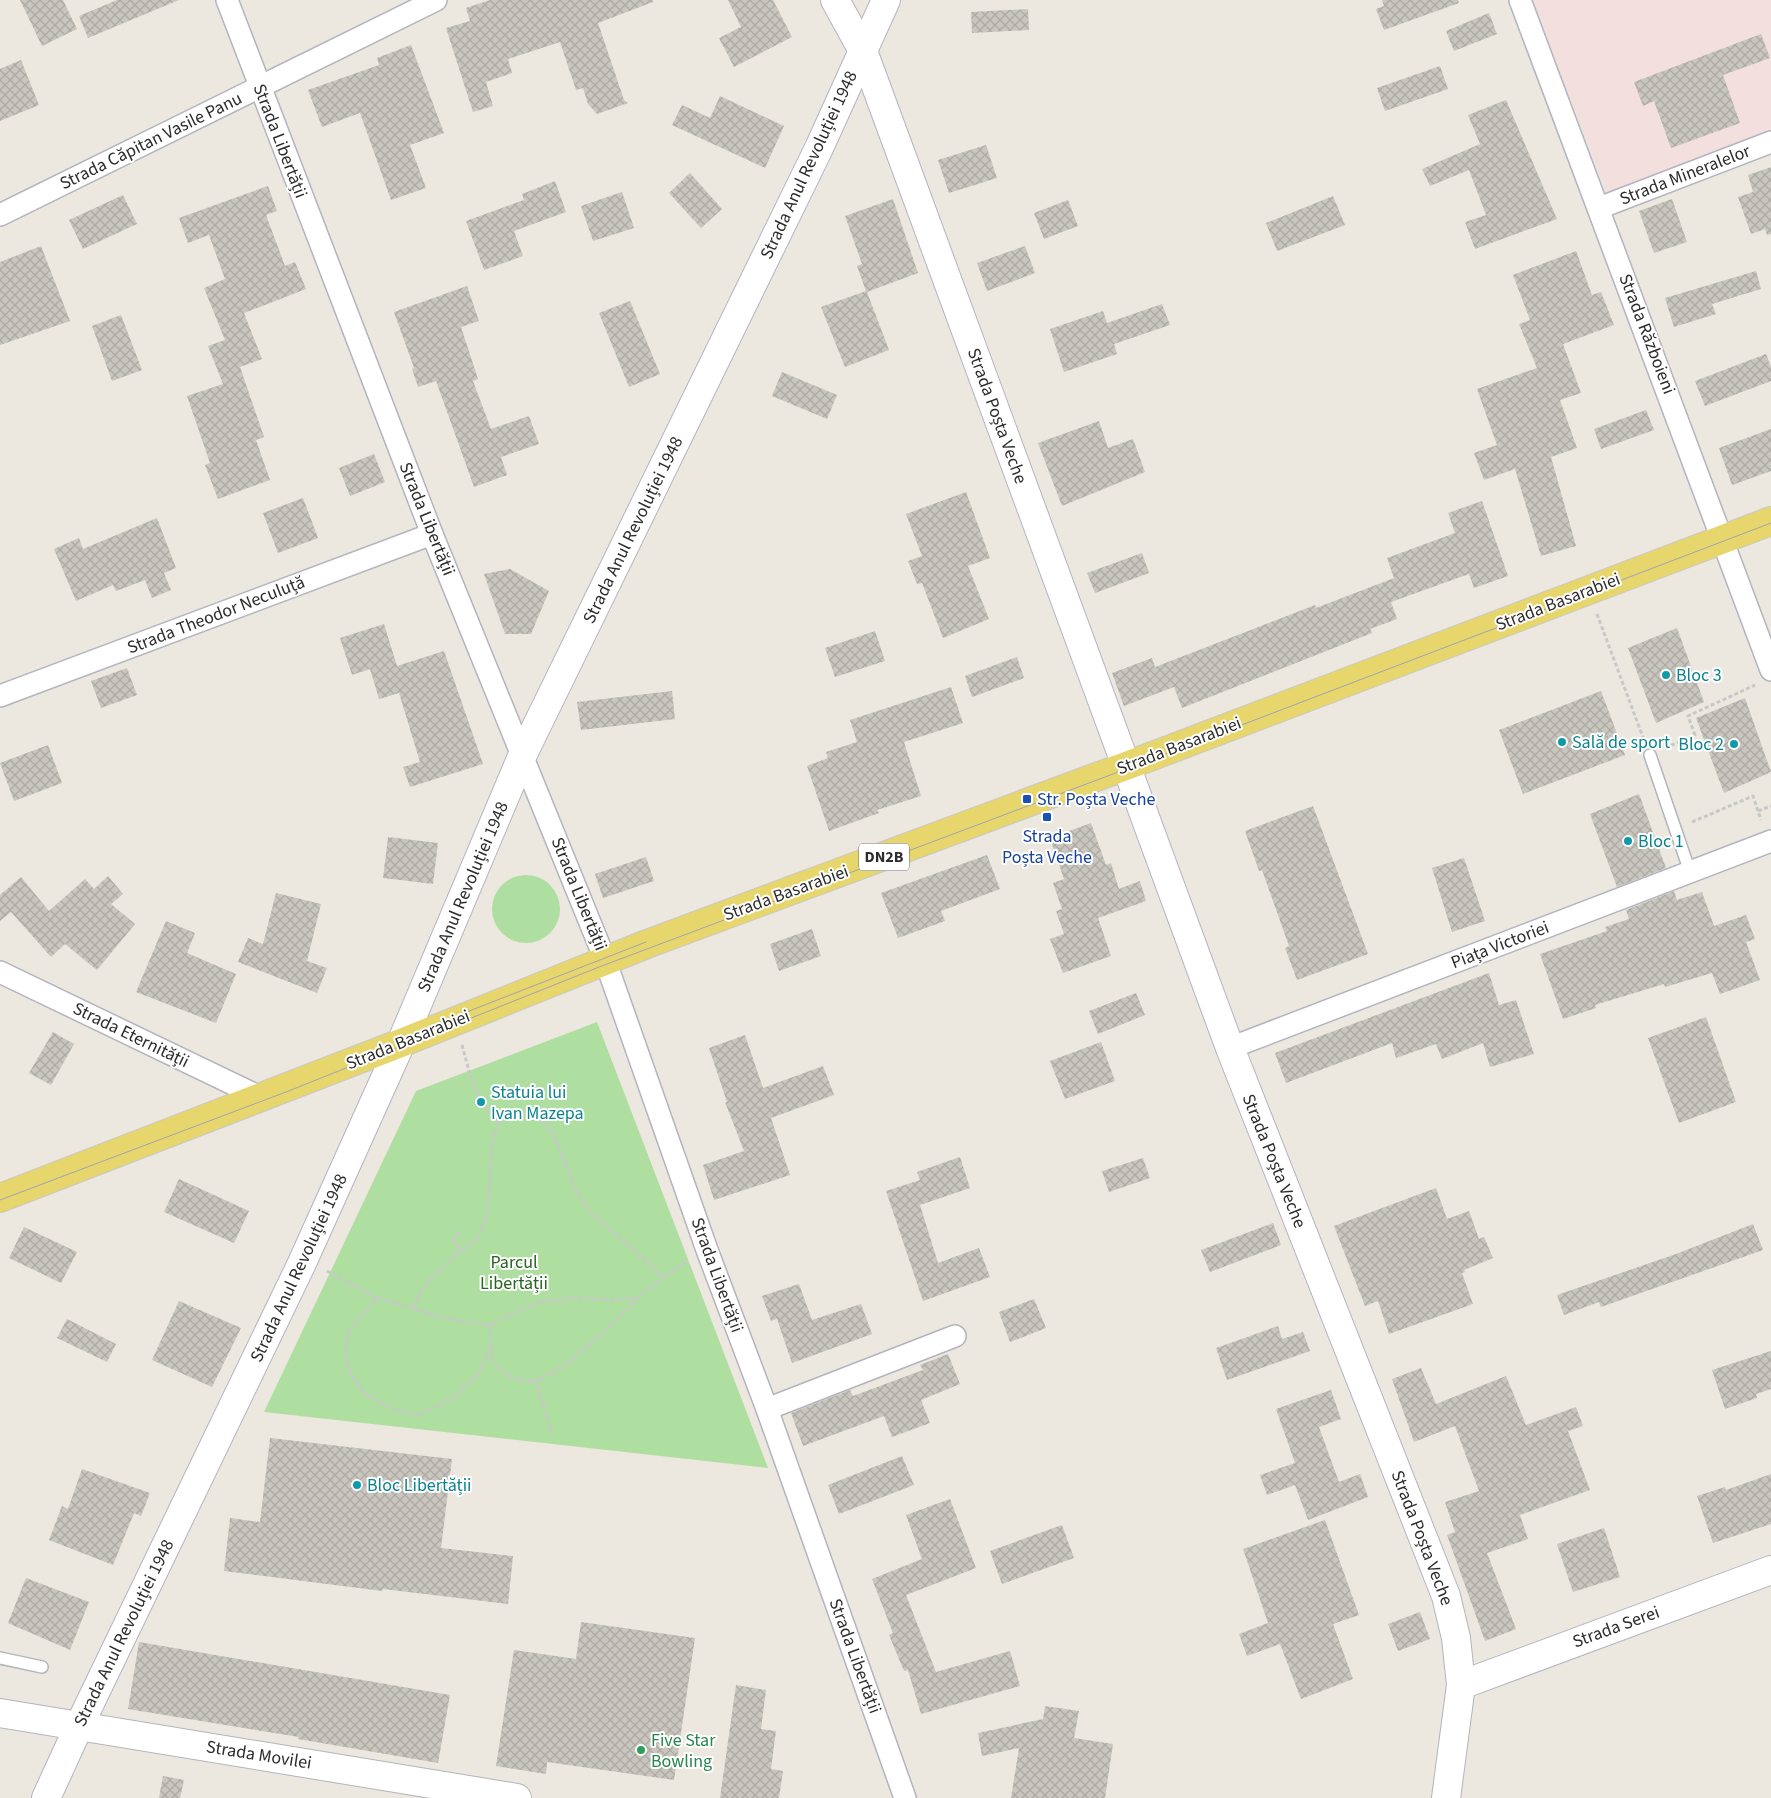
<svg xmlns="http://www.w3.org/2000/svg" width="1771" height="1798" viewBox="0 0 1771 1798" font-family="'Source Sans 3',sans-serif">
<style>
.medical{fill:#f2dfde}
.grass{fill:#afdea1}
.building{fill:url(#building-cross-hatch)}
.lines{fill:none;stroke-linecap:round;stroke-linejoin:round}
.service-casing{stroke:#b3b4be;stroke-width:14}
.minor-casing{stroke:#b3b4be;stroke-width:24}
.tertiary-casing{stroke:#b3b4be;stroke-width:30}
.primary-casing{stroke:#c8c8c8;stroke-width:30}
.path{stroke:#c8c8c8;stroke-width:3;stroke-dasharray:4 2.5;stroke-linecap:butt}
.service{stroke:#fff;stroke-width:11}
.minor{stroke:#fff;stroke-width:21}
.tertiary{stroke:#fff;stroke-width:28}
.primary{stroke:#e6d66b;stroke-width:28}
.tram{stroke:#a2a3b4;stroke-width:1}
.culture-dot{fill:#0f9aa8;stroke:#fff;stroke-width:2}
.transit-dot{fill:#1a4fb4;stroke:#fff;stroke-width:2}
.leisure-dot{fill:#2e9e5b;stroke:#fff;stroke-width:2}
.labels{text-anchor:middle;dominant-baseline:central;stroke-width:4;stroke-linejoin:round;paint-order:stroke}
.shield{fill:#fff;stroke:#6b6b6b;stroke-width:1}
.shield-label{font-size:16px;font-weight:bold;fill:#2c2c2c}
.street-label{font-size:18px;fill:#2c2c2c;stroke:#fff}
.culture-label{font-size:18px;fill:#0d838f;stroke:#fff;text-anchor:start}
.transit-label{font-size:18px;fill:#164399;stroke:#fff;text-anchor:start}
.park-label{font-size:18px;fill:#276421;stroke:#fff}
.leisure-label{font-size:18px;fill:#27864d;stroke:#fff;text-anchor:start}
</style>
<defs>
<pattern id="building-cross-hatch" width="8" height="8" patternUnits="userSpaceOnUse" patternTransform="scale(1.25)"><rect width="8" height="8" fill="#c8c6be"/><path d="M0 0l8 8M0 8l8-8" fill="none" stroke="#acaaa3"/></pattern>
</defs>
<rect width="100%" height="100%" fill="#ece8df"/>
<!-- medical -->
<path class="medical" d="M1531 0H1771V133L1609 196Z"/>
<!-- grass -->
<g class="grass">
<circle cx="526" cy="909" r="34"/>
<path d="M597 1022 768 1468 264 1412 416 1091Z"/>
</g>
<!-- building -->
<g class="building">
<path d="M20 0H63L77 29 42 46Z"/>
<path d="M117 0H179L88 38 79 16Z"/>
<path d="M490 0H653V2L598 23 624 100 628 103 597 114 588 104 583 88 576 90 560 42 508 59 512 73 486 82 493 106 473 112 446 28 470 21 466 8Z"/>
<path d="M728 0H773L792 37 734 67 719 38 741 27Z"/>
<path d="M1382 0H1458L1459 3 1384 30 1376 9 1384 6Z"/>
<path d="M1028 9 1029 30 972 33 971 12Z"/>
<path d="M1489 13 1497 34 1454 51 1446 31Z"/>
<path d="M1761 34 1770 58 1723 75 1740 123 1671 148 1654 101 1643 106 1634 82Z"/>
<path d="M411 45 444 133 410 145 426 188 391 200 360 113 322 127 308 90 379 65 377 58Z"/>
<path d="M21 60 39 105 0 121V69Z"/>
<path d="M1440 66 1448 89 1385 111 1377 88Z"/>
<path d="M720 96 784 126 765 168 672 125 682 105 710 118Z"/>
<path d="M1506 100 1557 219 1475 249 1465 222 1486 215 1469 170 1430 186 1422 169 1480 144 1468 115Z"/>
<path d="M986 145 997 178 949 193 938 160Z"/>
<path d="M1771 167V234L1767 235 1765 229 1751 234 1738 197 1753 192 1748 175Z"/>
<path d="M690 173 722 209 701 228 669 193Z"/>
<path d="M555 181 566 212 514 231 523 256 484 270 466 221 524 200 522 194Z"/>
<path d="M268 186 277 211 266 215 285 266 295 262 306 289 244 313 262 359 240 367 264 437 256 440 270 480 218 499 205 465 210 463 187 396 223 384 208 346 225 340 204 288 225 279 209 235 188 243 179 218Z"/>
<path d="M622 192 634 228 593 241 581 206Z"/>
<path d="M123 195 137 224 83 249 69 220Z"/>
<path d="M1333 196 1345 225 1277 251 1266 223Z"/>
<path d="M893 199 918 273 867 292 889 350 845 367 821 307 866 291 857 266 862 264 845 216Z"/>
<path d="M1672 199 1687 242 1654 253 1639 211Z"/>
<path d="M1068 200 1078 226 1044 239 1034 213Z"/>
<path d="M41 246 70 321 0 345V262Z"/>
<path d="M1025 246 1035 273 987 291 977 263Z"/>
<path d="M1576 251 1592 295 1601 292 1614 325 1563 344 1581 393 1560 400 1577 448 1551 457 1576 546 1541 556 1515 469 1484 480 1474 453 1497 445 1477 389 1537 368 1519 324 1530 320 1513 275Z"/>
<path d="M1756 271 1761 289 1712 304 1716 314 1674 327 1665 298Z"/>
<path d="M467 286 479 321 461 327 478 379 473 381 491 429 529 416 539 444 501 457 507 475 474 487 436 381 418 387 412 369 414 368 394 312Z"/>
<path d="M630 301 660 374 629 387 599 313Z"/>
<path d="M1162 304 1170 325 1114 344 1117 354 1064 372 1050 329 1103 311 1107 323Z"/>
<path d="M121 315 142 370 112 381 92 326Z"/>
<path d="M1766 354 1771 367V381L1705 406 1695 381Z"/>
<path d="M782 372 837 395 827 419 772 396Z"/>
<path d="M1646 410 1654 430 1601 449 1594 429Z"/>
<path d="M1099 421 1108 448 1133 439 1145 472 1062 506 1038 443Z"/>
<path d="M1771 429V471L1732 485 1719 448Z"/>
<path d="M374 454 385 482 350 496 339 468Z"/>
<path d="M966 492 990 558 968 566 989 619 943 638 922 583 917 584 908 561 922 556 906 514Z"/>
<path d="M303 498 318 538 278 553 263 513Z"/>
<path d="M1482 501 1508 576 1474 588 1469 574 1391 602 1397 619 1370 629 1372 633 1182 708 1174 687 1124 706 1112 673 1152 658 1155 667 1315 605 1316 608 1394 578 1387 558 1455 533 1448 513Z"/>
<path d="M157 518 176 568 164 573 171 590 152 598 145 580 116 591 113 585 76 601 54 549 79 538 83 549Z"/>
<path d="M1142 553 1149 573 1095 593 1087 573Z"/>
<path d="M510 569 549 591 531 634H505L484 574Z"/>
<path d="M384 624 397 666 444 651 483 764 410 787 403 767 420 762 399 693 379 699 370 669 352 675 340 638Z"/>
<path d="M1677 628 1704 702 1656 723 1628 648Z"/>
<path d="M875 631 885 661 835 677 825 648Z"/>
<path d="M1017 657 1024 678 972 697 965 676Z"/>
<path d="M127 668 137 695 101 708 91 681Z"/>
<path d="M951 687 963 723 904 742 921 796 877 810 879 813 829 831 807 766 828 758 826 752 857 742 850 720Z"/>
<path d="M672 691 675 719 581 730 577 702Z"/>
<path d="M1601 691 1625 755 1523 794 1499 730Z"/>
<path d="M1745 698 1771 772 1724 793 1696 718Z"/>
<path d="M48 745 62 783 14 801 0 763Z"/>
<path d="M1639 794 1666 868 1617 887 1590 814Z"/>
<path d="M1313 806 1368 954 1297 980 1285 948 1289 946 1262 870 1259 871 1245 831Z"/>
<path d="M1091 823 1106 865 1111 863 1119 889 1140 881 1146 901 1098 918 1111 956 1063 973 1050 939 1064 934 1056 911 1062 909 1053 883 1064 879 1050 838Z"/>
<path d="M388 837 438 843 433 884 383 878Z"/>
<path d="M987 855 1000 889 941 911 945 921 898 938 881 893Z"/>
<path d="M646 857 654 881 603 898 595 874Z"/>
<path d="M1464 858 1485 921 1452 932 1432 868Z"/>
<path d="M108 876 123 894 111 904 135 924 97 970 65 944 51 957 11 912 0 921V895L21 877 49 911 85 879 94 889Z"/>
<path d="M1674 891 1677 900 1702 892 1714 926 1746 915 1755 939 1746 942 1760 980 1720 994 1712 973 1665 987 1664 984 1595 1005 1596 1008 1563 1019 1540 954 1607 931 1605 927 1629 919 1626 910Z"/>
<path d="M276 893 321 904 307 961 327 968 317 993 238 962 248 938 263 944Z"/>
<path d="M166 921 195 933 187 953 236 974 216 1023 136 992Z"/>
<path d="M812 929 821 956 779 971 770 944Z"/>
<path d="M1489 973 1499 1005 1516 1000 1534 1054 1490 1067 1483 1043 1442 1059 1436 1044 1396 1058 1392 1043 1286 1083 1275 1053Z"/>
<path d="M1136 993 1145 1015 1098 1034 1089 1011Z"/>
<path d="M1706 1017 1736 1102 1679 1123 1648 1038Z"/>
<path d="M53 1032 74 1044 51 1085 29 1073Z"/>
<path d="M745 1035 763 1088 823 1066 834 1095 771 1118 790 1175 714 1200 703 1165 744 1151 725 1102H727L709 1048Z"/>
<path d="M1101 1042 1115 1081 1065 1099 1050 1061Z"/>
<path d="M960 1157 970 1188 920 1205 938 1263 979 1248 990 1277 923 1301 886 1191 920 1180 917 1172Z"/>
<path d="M1143 1158 1150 1178 1109 1192 1102 1171Z"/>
<path d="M179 1179 249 1211 234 1243 164 1212Z"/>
<path d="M1436 1188 1447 1219 1469 1211 1479 1239 1484 1237 1493 1258 1464 1270 1465 1272 1462 1273 1473 1304 1389 1334 1378 1301 1365 1306 1334 1226Z"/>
<path d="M1273 1223 1281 1245 1210 1272 1201 1250Z"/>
<path d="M1753 1224 1763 1250 1601 1307 1599 1302 1564 1315 1557 1295 1676 1254Z"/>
<path d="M24 1227 77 1252 61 1283 9 1258Z"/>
<path d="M799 1284 812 1320 861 1304 872 1334 792 1363 777 1319 771 1321 762 1296Z"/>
<path d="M1034 1299 1046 1328 1010 1342 999 1312Z"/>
<path d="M179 1301 241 1328 212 1387 152 1360Z"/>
<path d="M67 1319 116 1344 107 1362 57 1338Z"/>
<path d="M1278 1326 1282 1339 1303 1332 1310 1351 1227 1380 1216 1348Z"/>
<path d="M1771 1351V1389L1756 1394 1757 1398 1725 1409 1712 1370Z"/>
<path d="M948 1354 960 1384 921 1400 930 1423 892 1437 884 1416 803 1446 791 1413 850 1390 853 1396 923 1370 920 1365Z"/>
<path d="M1421 1368 1436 1404 1506 1376 1526 1425 1576 1407 1583 1426 1568 1431 1590 1490 1520 1515 1528 1539 1487 1553 1516 1629 1485 1641 1447 1535 1455 1532 1445 1502 1479 1491 1455 1426 1414 1442 1392 1379Z"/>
<path d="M1331 1390 1341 1419 1319 1427 1339 1482 1360 1474 1368 1497 1308 1520 1295 1485 1267 1495 1260 1475 1295 1463 1276 1409Z"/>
<path d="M270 1438 452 1459 441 1548 513 1556 508 1604 383 1589 382 1591 224 1571 230 1518 260 1522Z"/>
<path d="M902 1456 914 1485 839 1514 828 1485Z"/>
<path d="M82 1469 150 1493 141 1516 134 1513 113 1565 49 1540 62 1506 68 1509Z"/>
<path d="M1771 1474V1524L1713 1543 1697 1496 1725 1487 1726 1490Z"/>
<path d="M950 1499 976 1568 906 1595 936 1672 1010 1651 1020 1686 921 1714 908 1670 904 1671 889 1635 893 1633 872 1579 922 1559 906 1515Z"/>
<path d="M1325 1520 1359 1615 1333 1624 1353 1679 1301 1699 1280 1644 1247 1656 1239 1634 1268 1623 1243 1549Z"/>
<path d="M1062 1525 1074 1558 1002 1584 990 1551Z"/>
<path d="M1604 1528 1620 1577 1573 1592 1557 1544Z"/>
<path d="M26 1578 89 1602 70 1650 8 1623Z"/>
<path d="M1420 1612 1430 1639 1398 1651 1388 1624Z"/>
<path d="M581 1622 695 1638 674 1780 547 1762 546 1774 496 1766 514 1650 576 1659Z"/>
<path d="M139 1642 450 1695 438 1763 298 1739 299 1737 128 1709Z"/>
<path d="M736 1685 766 1690 761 1729 776 1731 771 1769 783 1771 779 1798H720Z"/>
<path d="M1045 1706 1079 1711 1074 1738 1113 1744 1105 1798H1011L1019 1748 982 1756 978 1733 1043 1719Z"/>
<path d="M163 1776 184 1780 180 1798H159Z"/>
</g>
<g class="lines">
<!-- service casing -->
<g class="service-casing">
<g id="service">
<path d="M1650 755 1690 872"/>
<path d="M0 1658 42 1667"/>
</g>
</g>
<!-- minor casing -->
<g class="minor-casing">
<g id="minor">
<path d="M227 0 432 534 604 957 707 1250 767 1409 905 1798"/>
<path d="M1520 0 1771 670"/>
<path d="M1599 208 1771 142"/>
<path d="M0 215 436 0"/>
<path d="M0 696 432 534"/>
<path d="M0 972 262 1098"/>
<path d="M1230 1048 1771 841"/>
<path d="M767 1409 955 1336"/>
</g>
</g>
<!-- tertiary casing -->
<g class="tertiary-casing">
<g id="tertiary">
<path d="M835 0 863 51 1230 1048 1446 1596 1456 1638 1461 1685 1446 1798"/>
<path d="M1461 1685 1771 1570"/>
<path d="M0 1713 517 1798"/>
<path d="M46 1798 79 1726 302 1263 401 1043 523 754 819 148 886 0"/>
</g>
</g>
<!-- primary casing -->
<g class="primary-casing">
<path id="primary" d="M0 1198 401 1043 647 944 1126 766 1771 521"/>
</g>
<!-- path -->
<g class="path">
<path d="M1597 614 1644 740"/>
<path d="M1665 748 1695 735 1688 716 1755 685"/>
<path d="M1758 811 1771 806"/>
<path d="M1692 822 1753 796 1761 820"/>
<path d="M462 1045 469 1071 481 1102 499 1122C514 1114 531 1111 545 1124 560 1140 568 1178 580 1197 598 1224 639 1252 663 1277L686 1262"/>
<path d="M461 1232 453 1239 461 1251"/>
<path d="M327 1271 377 1298 449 1319 490 1325 538 1302 577 1298 613 1300 638 1298 663 1277"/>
<path d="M377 1298 349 1331 345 1349 350 1374 366 1395 397 1411 419 1415 453 1398 479 1373 490 1347"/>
<path d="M413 1309 423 1287 452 1258 478 1238 487 1217 492 1143 499 1122"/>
<path d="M490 1325 492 1361C503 1372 512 1380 528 1381 557 1382 617 1319 638 1298"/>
<path d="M536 1380 552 1434"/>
</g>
<!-- service -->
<use href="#service" class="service"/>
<!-- minor -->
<use href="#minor" class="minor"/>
<!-- tertiary -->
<use href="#tertiary" class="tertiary"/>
<!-- primary -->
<use href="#primary" class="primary"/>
<!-- tram -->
<g class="tram">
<path d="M464 1013 646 942"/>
<path d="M0 1200 286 1092 599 967 1121 771 1771 523"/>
</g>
</g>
<!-- markers -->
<g class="culture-dot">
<circle cx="1666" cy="675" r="5"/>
<circle cx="1562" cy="742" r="5"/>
<circle cx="1734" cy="744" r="5"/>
<circle cx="1628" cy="841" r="5"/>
<circle cx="481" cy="1102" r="5"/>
<circle cx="357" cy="1485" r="5"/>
</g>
<g class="transit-dot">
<rect x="1022" y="794" width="10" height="10" rx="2.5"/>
<rect x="1042" y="812" width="10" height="10" rx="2.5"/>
</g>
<circle class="leisure-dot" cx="641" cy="1750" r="5"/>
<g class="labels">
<!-- shield labels -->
<rect class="shield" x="859" y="843.5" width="50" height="27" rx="4"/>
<g class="shield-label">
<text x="884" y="857">DN2B</text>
</g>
<!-- street labels -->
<g class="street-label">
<text transform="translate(151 141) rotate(-26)">Strada Căpitan Vasile Panu</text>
<text transform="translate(280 141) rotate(69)">Strada Libertății</text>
<text transform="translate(809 165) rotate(-65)">Strada Anul Revoluției 1948</text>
<text transform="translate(1685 175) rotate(-21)">Strada Mineralelor</text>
<text transform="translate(1647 334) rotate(69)">Strada Războieni</text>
<text transform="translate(997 416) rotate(70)">Strada Poșta Veche</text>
<text transform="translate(427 519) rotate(68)">Strada Libertății</text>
<text transform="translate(633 530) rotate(-64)">Strada Anul Revoluției 1948</text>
<text transform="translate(1558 602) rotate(-21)">Strada Basarabiei</text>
<text transform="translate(216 615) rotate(-21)">Strada Theodor Neculuță</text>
<text transform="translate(1179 746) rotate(-21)">Strada Basarabiei</text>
<text transform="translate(786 893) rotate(-20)">Strada Basarabiei</text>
<text transform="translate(579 894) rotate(68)">Strada Libertății</text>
<text transform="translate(463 897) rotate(-67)">Strada Anul Revoluției 1948</text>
<text transform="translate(1500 945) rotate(-21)">Piața Victoriei</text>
<text transform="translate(131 1035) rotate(26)">Strada Eternității</text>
<text transform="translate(408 1040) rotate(-22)">Strada Basarabiei</text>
<text transform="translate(1274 1161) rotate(68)">Strada Poșta Veche</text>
<text transform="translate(299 1268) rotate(-65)">Strada Anul Revoluției 1948</text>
<text transform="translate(717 1275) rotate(70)">Strada Libertății</text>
<text transform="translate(1422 1538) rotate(69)">Strada Poșta Veche</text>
<text transform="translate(1616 1627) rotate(-20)">Strada Serei</text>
<text transform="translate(124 1633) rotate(-64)">Strada Anul Revoluției 1948</text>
<text transform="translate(855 1656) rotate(70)">Strada Libertății</text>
<text transform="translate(259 1755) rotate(9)">Strada Movilei</text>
</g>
<!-- culture labels -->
<g class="culture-label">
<text x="1676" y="675">Bloc 3</text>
<text x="1572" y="742">Sală de sport</text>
<text x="1724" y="744" text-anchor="end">Bloc 2</text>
<text x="1638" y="841">Bloc 1</text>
<text x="491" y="1092">Statuia lui<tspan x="491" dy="21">Ivan Mazepa</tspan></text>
<text x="367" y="1485">Bloc Libertății</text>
</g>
<!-- transit labels -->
<g class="transit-label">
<text x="1037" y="799">Str. Poșta Veche</text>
<text x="1047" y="836" text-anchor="middle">Strada<tspan x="1047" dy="21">Poșta Veche</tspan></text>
</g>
<!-- park labels -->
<g class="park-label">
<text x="514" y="1262">Parcul<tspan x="514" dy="21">Libertății</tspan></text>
</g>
<!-- leisure labels -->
<g class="leisure-label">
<text x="651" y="1740">Five Star<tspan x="651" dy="21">Bowling</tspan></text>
</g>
</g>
</svg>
